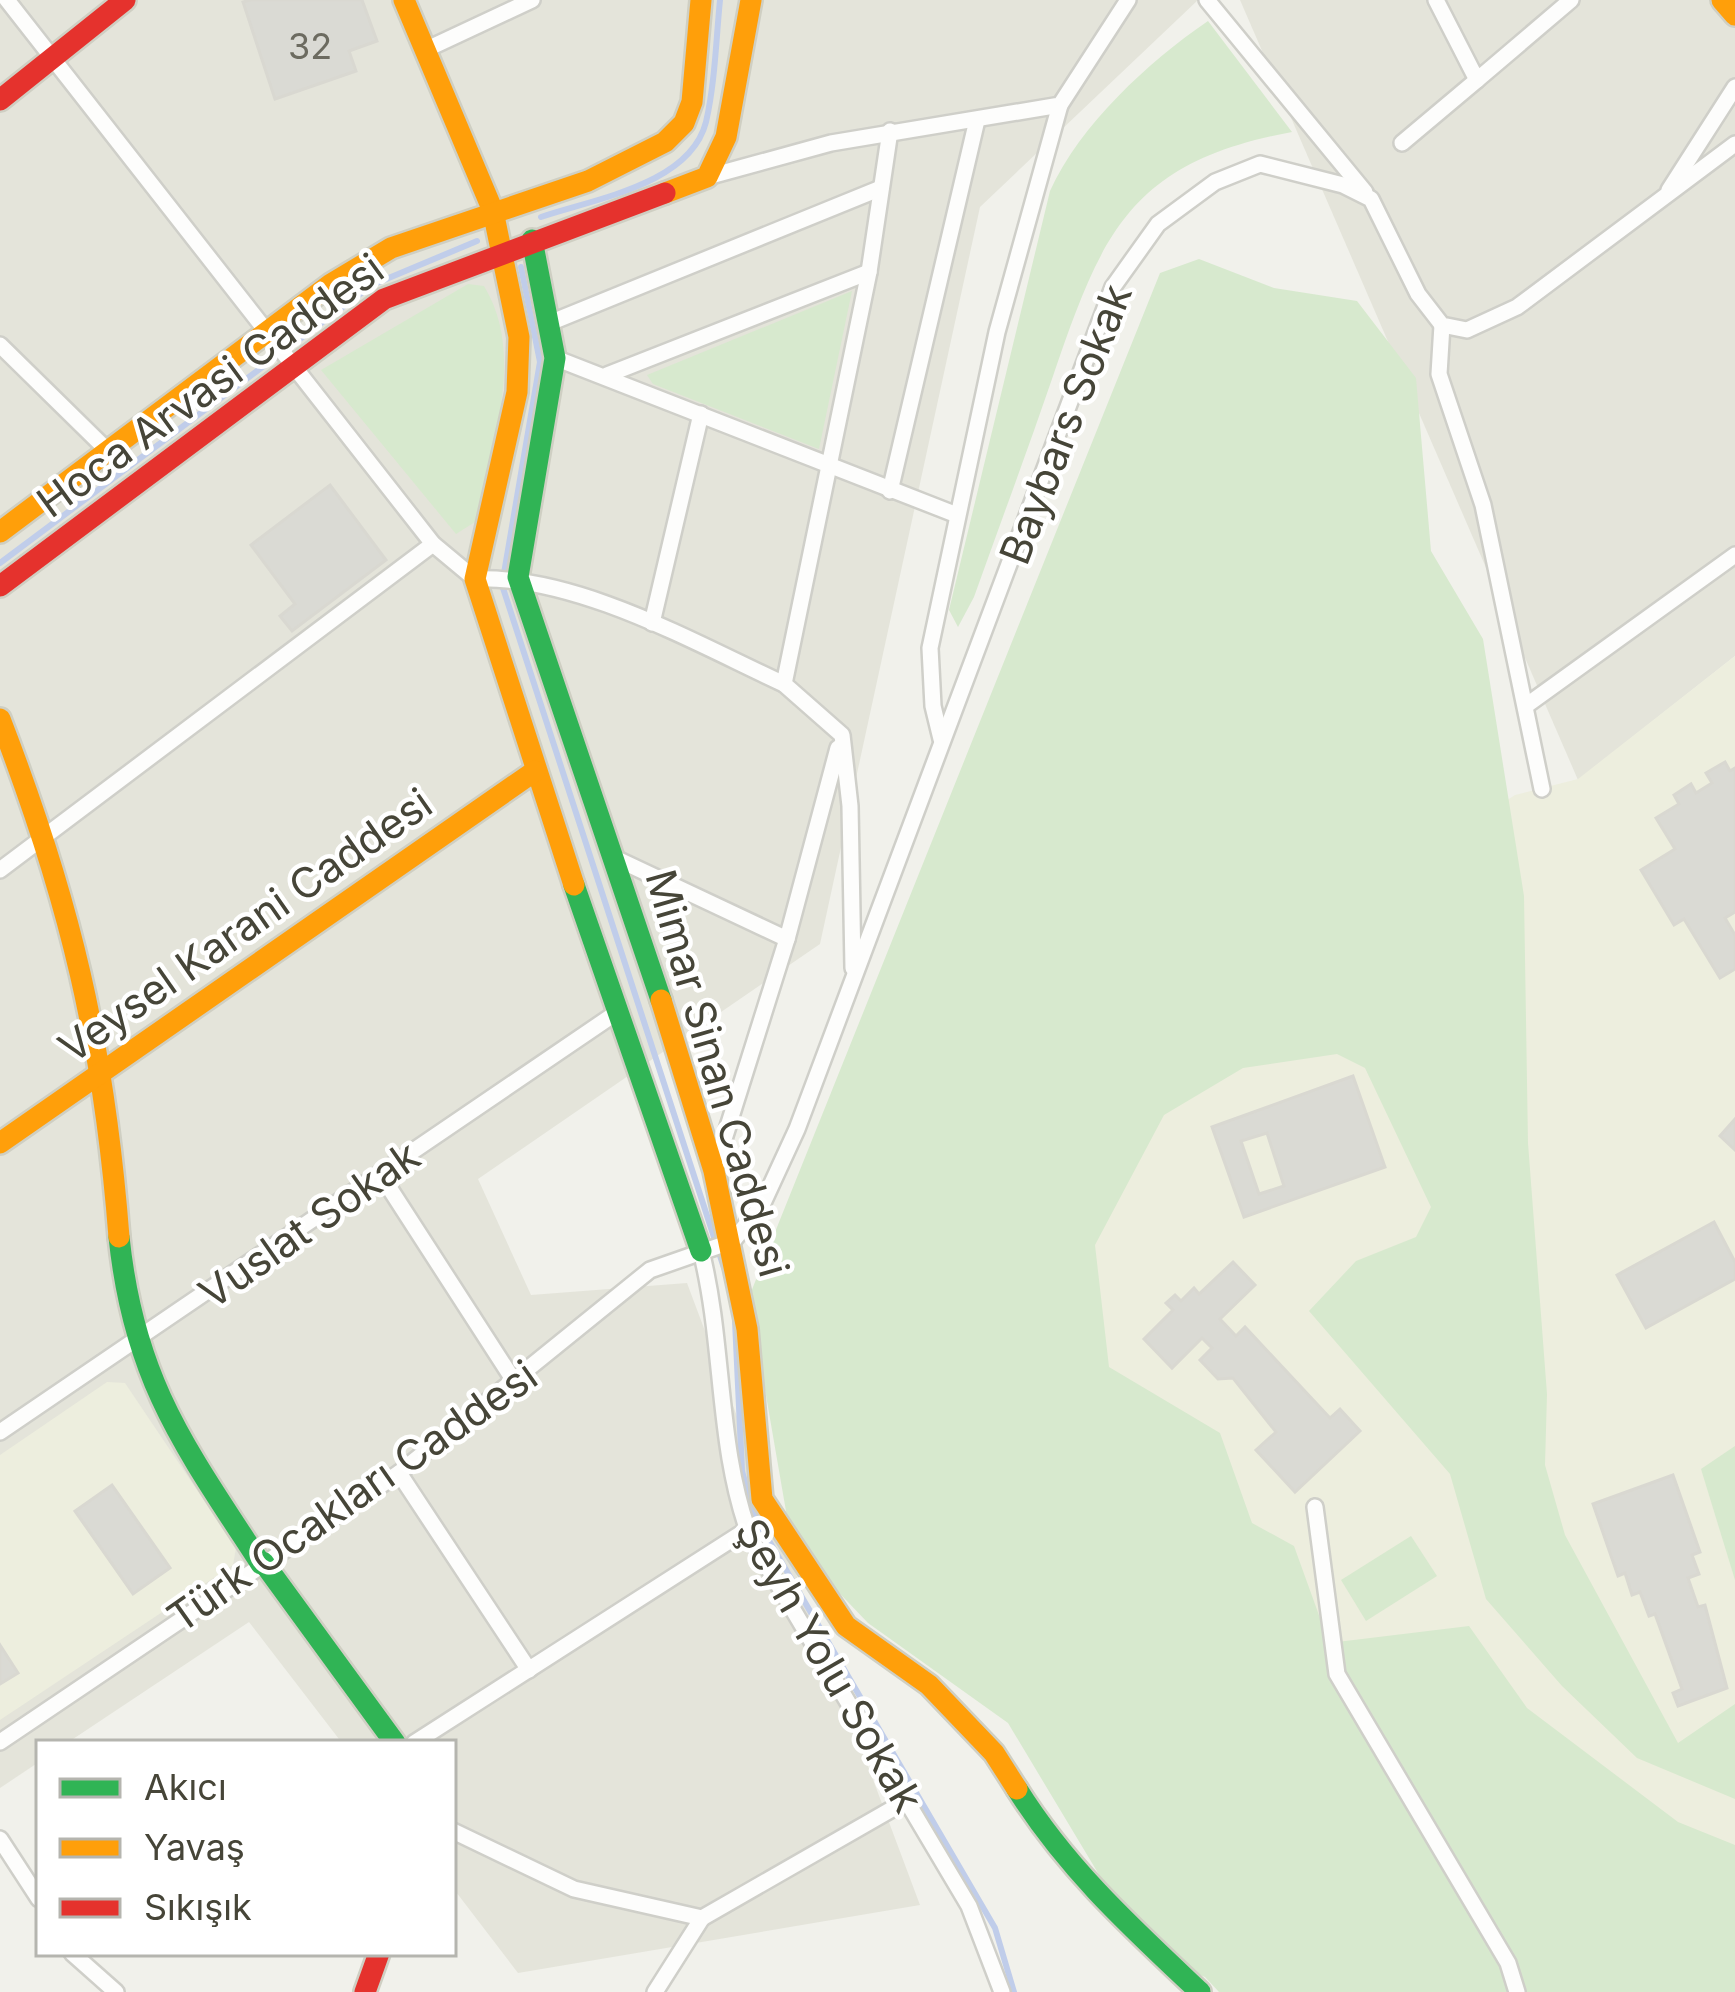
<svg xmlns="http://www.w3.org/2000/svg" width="1735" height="1992" viewBox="0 0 1735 1992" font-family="Inter,sans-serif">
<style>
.residential{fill:#e4e4da}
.education{fill:#edeede}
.green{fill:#d7e9ce}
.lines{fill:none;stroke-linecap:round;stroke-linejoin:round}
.stream{stroke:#c0cdea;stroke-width:6}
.building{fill:#dadad4;stroke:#d9d8d1;stroke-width:3;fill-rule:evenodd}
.street-casing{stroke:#cfcfc9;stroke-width:20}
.fast-casing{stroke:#cfcfc3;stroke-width:26}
.slow-casing{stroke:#cfcfc3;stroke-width:26}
.jam-casing{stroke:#cfcfc3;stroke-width:26}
.street{stroke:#fdfdfc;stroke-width:15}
.fast{stroke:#30b455;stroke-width:21}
.slow{stroke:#ff9f0a;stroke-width:21}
.jam{stroke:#e5322d;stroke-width:21}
.labels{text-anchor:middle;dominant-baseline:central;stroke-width:9;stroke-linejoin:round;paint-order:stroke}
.number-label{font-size:36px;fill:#6c6b60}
.street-label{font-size:42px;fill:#464538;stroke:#fff}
</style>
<rect width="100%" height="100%" fill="#f1f1eb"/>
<!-- residential -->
<g class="residential">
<path d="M0 0H1198L980 207 820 944 478 1179 531 1295 687 1283 920 1905 518 1973 453 1888V1743H342L249 1622 67 1743H39V1762L0 1788Z"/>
<path d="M1240 0H1735V656L1578 780Z"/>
</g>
<!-- education -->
<g class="education">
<path d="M1735 656V1857L1114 1564 964 1153 1515 795 1578 779Z"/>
<path d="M107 1382 125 1383 236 1548 233 1565 0 1720V1455Z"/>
</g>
<!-- green -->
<g class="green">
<path d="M1208 21 1292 132C1128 162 1101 236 1052 379 1027 452 1000 524 974 597L958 627 949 610 1050 191C1080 125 1148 62 1208 21Z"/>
<path d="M1199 259 1274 288 1357 301 1416 378 1431 551 1483 639 1524 896 1528 1143 1547 1394 1545 1465 1565 1535 1678 1743 1735 1704V1799L1637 1758 1562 1686 1486 1599 1450 1474 1309 1311 1356 1261 1416 1237 1431 1207 1365 1068 1337 1054 1243 1068 1164 1115 1095 1245 1109 1367 1220 1433 1252 1523 1294 1546 1329 1643 1469 1626 1527 1708 1678 1822 1735 1845V1992H1219L1205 1977 1146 1953 1008 1723 868 1623 824 1577 787 1517 749 1297 1160 273Z"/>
<path d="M468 284 484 286C527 356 490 448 475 522L456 534 321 370Z"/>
<path d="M852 291 819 449 653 384 647 375Z"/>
<path d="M1735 1446V1580L1701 1469Z"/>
<path d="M1411 1536 1437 1576 1366 1621 1341 1580Z"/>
</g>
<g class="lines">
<!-- stream -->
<g class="stream">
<path d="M541 217C593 199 690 185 706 122 715 83 716 40 720 0"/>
<path d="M521 267 540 362 502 585 724 1268"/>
<path d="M0 563 372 285 477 241"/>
<path d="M735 1321 742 1471 754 1515 995 1928 1014 1992"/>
</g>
</g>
<!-- building -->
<g class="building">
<path d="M250 0H362L377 41 349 51 356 71 275 99 243 2Z"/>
<path d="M330 485 386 560 292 631 280 616 295 604 251 545Z"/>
<path d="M1725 762 1730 771 1735 768V912L1725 918 1735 935V969L1720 978 1684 919 1674 925 1641 870 1675 849 1656 818 1679 804 1674 795 1691 784 1696 793 1712 783 1706 773Z"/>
<path d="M1353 1076 1385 1167 1244 1217 1212 1127ZM1267 1133 1284 1186 1259 1194 1241 1141Z"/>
<path d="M1735 1119V1150L1720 1136Z"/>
<path d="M1714 1222 1735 1262V1279L1646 1328 1617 1275Z"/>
<path d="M1233 1262 1255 1285 1220 1319 1236 1336 1245 1327 1330 1418 1340 1409 1360 1431 1295 1492 1256 1450 1276 1432 1233 1378 1218 1379 1200 1360 1212 1348 1202 1338 1172 1368 1144 1339 1173 1310 1166 1303 1175 1295 1181 1301 1194 1288 1199 1294Z"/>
<path d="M1673 1475 1700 1552 1692 1555 1699 1574 1688 1578 1698 1607 1705 1605 1727 1688 1678 1706 1673 1693 1682 1689 1655 1614 1649 1616 1640 1592 1632 1595 1625 1573 1618 1576 1593 1504Z"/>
<path d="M112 1485 170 1568 133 1594 75 1511Z"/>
<path d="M0 1645 18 1673 0 1684Z"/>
</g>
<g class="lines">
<!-- street casing -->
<g class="street-casing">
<g id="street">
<path d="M7 0 433 544 475 579C576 575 693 642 784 684"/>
<path d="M1207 0 1365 192"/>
<path d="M1436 0 1477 80 1571 0"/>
<path d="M425 50 532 0"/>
<path d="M1402 143 1477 80"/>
<path d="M707 177 831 143 1060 105 1128 0"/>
<path d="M1669 190 1735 87"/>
<path d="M547 324 881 188"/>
<path d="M1442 325 1439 374 1483 505 1542 789"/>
<path d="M0 345 108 451"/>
<path d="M555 358 957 515"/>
<path d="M607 375 869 272"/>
<path d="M890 491 977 120"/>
<path d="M652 623 701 414"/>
<path d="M1527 705 1735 555"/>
<path d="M941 739 933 706 930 648 997 332 1060 105"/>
<path d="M617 859 787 939"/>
<path d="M0 870 433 544"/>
<path d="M853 968 850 806 842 735 784 684 869 272 890 131"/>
<path d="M714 1171 787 939 838 748"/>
<path d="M381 1175 516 1384"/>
<path d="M701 1251C725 1346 716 1447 751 1539L969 1906 1002 1992"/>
<path d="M0 1432 616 1013"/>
<path d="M399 1473 529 1670"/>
<path d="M1315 1507 1337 1674 1508 1963 1517 1992"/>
<path d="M0 1742 399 1473 650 1270 733 1241 762 1205 797 1129 1113 287 1158 224 1215 182 1260 164 1343 185 1371 199 1418 294 1442 325 1467 330 1517 307 1735 144"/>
<path d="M414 1743 748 1529"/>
<path d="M453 1831 574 1889 702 1918 906 1801"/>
<path d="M0 1839 39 1899"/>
<path d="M72 1953 116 1992"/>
<path d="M655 1992 702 1918"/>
</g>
</g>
<!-- fast casing -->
<g class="fast-casing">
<g id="fast">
<path d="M532 240 555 358 518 577 661 1000"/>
<path d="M574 885 701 1251"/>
<path d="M119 1237C134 1381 185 1447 261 1564"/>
<path d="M263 1562 395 1743"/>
<path d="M1017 1789C1067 1869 1132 1928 1200 1992"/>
</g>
</g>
<!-- slow casing -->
<g class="slow-casing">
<g id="slow">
<path d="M404 0 493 211 519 337 517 392 475 579 574 885"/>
<path d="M1722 0 1735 15"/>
<path d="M665 193 707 177 726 137 751 0"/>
<path d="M0 532 331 284 391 248 588 181 665 142 684 123 692 102 701 0"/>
<path d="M0 719C70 900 104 1044 119 1237"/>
<path d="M661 1000 714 1171 747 1329 762 1499 846 1626 929 1685 994 1753 1017 1789"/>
<path d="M0 1143 535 771"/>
</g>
</g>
<!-- jam casing -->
<g class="jam-casing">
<g id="jam">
<path d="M0 100 125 0"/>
<path d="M0 586 384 299 665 193"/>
<path d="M365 1992 379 1953"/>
</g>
</g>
<!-- street -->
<use href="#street" class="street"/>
<!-- fast -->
<use href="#fast" class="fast"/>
<!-- slow -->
<use href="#slow" class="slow"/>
<!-- jam -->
<use href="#jam" class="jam"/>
</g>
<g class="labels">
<!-- number labels -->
<g class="number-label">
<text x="310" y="46">32</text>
</g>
<!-- street labels -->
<g class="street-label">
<text transform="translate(210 385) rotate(-36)">Hoca Arvasi Caddesi</text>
<text transform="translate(1065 424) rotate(-69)">Baybars Sokak</text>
<text transform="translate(245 925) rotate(-35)">Veysel Karani Caddesi</text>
<text transform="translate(718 1073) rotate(74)">Mimar Sinan Caddesi</text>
<text transform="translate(309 1224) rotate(-35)">Vuslat Sokak</text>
<text transform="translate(352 1496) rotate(-35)">Türk Ocakları Caddesi</text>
<text transform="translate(830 1665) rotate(60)">Şeyh Yolu Sokak</text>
</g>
</g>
<!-- legend -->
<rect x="36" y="1740" width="420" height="216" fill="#ffffff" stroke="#b5b5af" stroke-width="3"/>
<rect x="60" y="1779" width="60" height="18" fill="#30b455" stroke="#b5b5af" stroke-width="3"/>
<text x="144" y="1800" font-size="36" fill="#464538">Akıcı</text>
<rect x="60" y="1839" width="60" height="18" fill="#ff9f0a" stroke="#b5b5af" stroke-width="3"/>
<text x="144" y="1860" font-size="36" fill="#464538">Yavaş</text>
<rect x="60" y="1899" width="60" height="18" fill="#e5322d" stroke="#b5b5af" stroke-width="3"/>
<text x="144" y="1920" font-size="36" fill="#464538">Sıkışık</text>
</svg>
